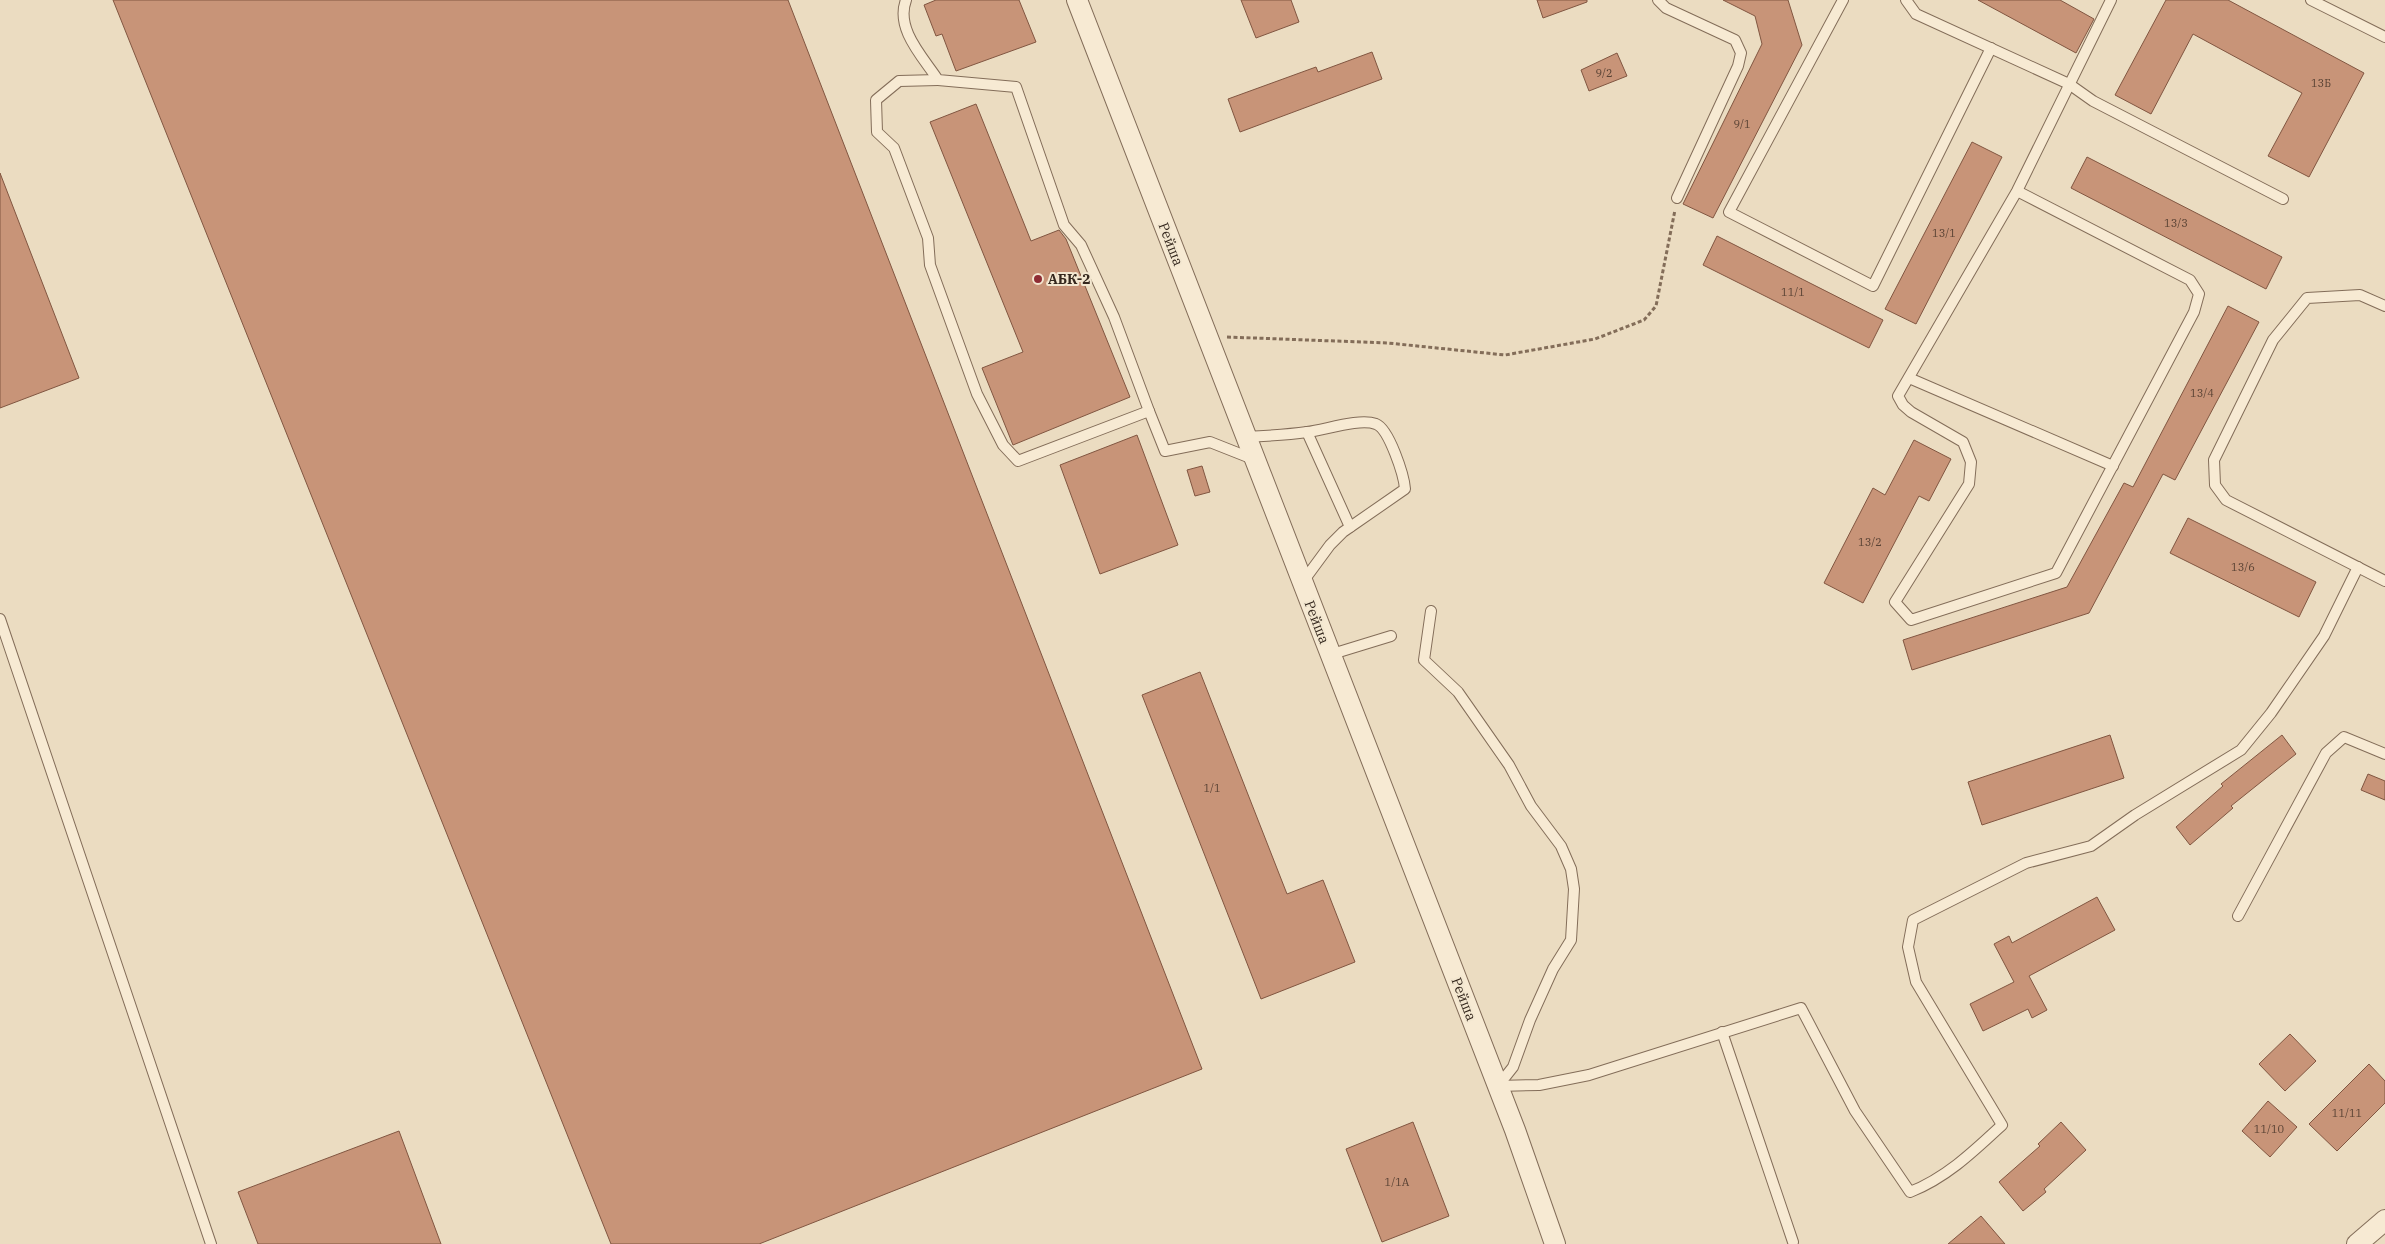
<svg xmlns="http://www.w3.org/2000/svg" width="2385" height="1244" viewBox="0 0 2385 1244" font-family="'IBM Plex Serif',serif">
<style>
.building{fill:#c89478;stroke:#815641}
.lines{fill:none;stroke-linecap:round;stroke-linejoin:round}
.service-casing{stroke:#836d59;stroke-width:12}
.minor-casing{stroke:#836d59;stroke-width:22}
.path{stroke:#836d59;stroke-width:3;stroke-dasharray:4 2.5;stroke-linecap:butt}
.service{stroke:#f7ead3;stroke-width:10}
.minor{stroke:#f7ead3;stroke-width:20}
.poi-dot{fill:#8f2d34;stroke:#f3e7d0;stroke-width:2}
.labels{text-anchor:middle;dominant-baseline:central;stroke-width:4;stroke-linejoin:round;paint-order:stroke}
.number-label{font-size:11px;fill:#594234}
.street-label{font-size:14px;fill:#34271d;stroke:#f3e7d0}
.poi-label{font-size:14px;font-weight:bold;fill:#34271d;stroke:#f3e7d0;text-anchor:start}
</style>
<rect width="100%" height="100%" fill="#ebdcc1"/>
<!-- building -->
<g class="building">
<path d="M113 0H788L1202 1069 759 1244H611Z"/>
<path d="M936 0H1019L1036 42 956 71 942 34 936 36 924 5Z"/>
<path d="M1241 0H1291L1299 22 1256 38Z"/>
<path d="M1537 0H1587V2L1543 18Z"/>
<path d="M1723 0H1788L1802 45 1713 218 1683 204 1762 44 1755 16Z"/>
<path d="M1978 0H2060L2094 19 2076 53Z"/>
<path d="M2166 0H2228L2364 73 2309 177 2268 156 2302 93 2193 34 2151 114 2115 95Z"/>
<path d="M1372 52 1382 79 1240 132 1228 99 1316 67 1318 72Z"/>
<path d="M1617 53 1627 76 1589 91 1581 70Z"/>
<path d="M976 104 1031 241 1059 230 1066 239 1130 397 1013 445 982 368 1023 352 930 122Z"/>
<path d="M1972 142 2002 157 1916 324 1885 309Z"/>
<path d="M2087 157 2282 257 2266 289 2071 188Z"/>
<path d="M0 173 79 378 0 408Z"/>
<path d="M1717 236 1883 320 1869 348 1703 265Z"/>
<path d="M2228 306 2259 322 2175 480 2163 474 2089 613 1912 670 1903 640 2067 587 2124 483 2133 487Z"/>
<path d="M1137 435 1178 545 1100 574 1060 465Z"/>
<path d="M1914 440 1951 459 1929 501 1919 496 1863 603 1824 583 1873 488 1885 495Z"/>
<path d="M1202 466 1210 492 1195 496 1187 470Z"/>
<path d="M2188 518 2316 582 2299 617 2170 553Z"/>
<path d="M1200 672 1287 894 1323 880 1355 962 1261 999 1142 695Z"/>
<path d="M2110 735 2124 778 1982 825 1968 782Z"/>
<path d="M2282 735 2296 754 2231 806 2233 808 2190 845 2176 827 2223 786 2221 784Z"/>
<path d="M2368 774 2385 781V800L2361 790Z"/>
<path d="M2097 897 2115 930 2029 976 2047 1010 2032 1018 2028 1009 1983 1031 1970 1004 2014 982 1994 944 2009 936 2012 943Z"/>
<path d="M2290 1034 2316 1061 2285 1091 2259 1064Z"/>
<path d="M2369 1064 2385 1081V1103L2337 1151 2309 1124Z"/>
<path d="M2268 1101 2297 1127 2270 1157 2242 1131Z"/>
<path d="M1413 1122 1449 1216 1382 1242 1346 1149Z"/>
<path d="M2061 1122 2086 1150 2044 1189 2046 1192 2023 1211 1999 1182 2040 1146 2038 1144Z"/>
<path d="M399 1131 441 1244H258L238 1192Z"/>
<path d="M1981 1216 2005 1244H1948Z"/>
</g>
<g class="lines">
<!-- service casing -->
<g class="service-casing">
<g id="service">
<path d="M906 0C895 29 923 57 938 80L1016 87 1064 225 1081 245 1114 317 1149 411"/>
<path d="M1658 0 1666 8 1735 40 1741 53 1738 66 1677 198"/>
<path d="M1843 0 1729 212 1873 286 1991 48"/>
<path d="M1906 0 1916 14 2069 84 2093 101 2283 199"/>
<path d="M2311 0 2385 37"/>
<path d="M938 80 899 81 876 100 877 132 894 148 928 238 930 265 977 394 1003 445 1018 461 1149 411 1165 451 1210 442 1253 459"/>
<path d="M2017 191 2190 280 2199 294 2194 312 2056 573 1911 620 1895 602 1969 484 1971 462 1963 442 1911 412 1903 405 1898 396 2017 191 2111 0"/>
<path d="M2385 306 2360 295 2307 298 2273 340 2214 460 2215 485 2226 500 2385 581"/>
<path d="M1909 378 2113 466"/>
<path d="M1307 432 1350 527"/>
<path d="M1245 437C1266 436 1286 435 1307 432 1325 430 1359 418 1376 424 1389 429 1404 475 1405 489L1343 532 1330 545 1302 583"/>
<path d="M1431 611 1424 660 1458 692 1509 765 1531 806 1561 846 1571 869 1574 889 1571 940 1553 969 1530 1020 1513 1067 1498 1086"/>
<path d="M0 619 211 1244"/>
<path d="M1329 655 1391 636"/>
<path d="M2238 916 2326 753 2344 737 2385 754"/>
<path d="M1722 1032 1793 1242"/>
<path d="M1498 1086 1539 1085 1589 1075 1801 1008 1855 1111 1910 1192C1946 1178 1974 1151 2002 1125L1916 982 1908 947 1913 920 2026 863 2091 846 2135 815 2241 750 2271 713 2324 636 2358 567"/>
</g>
</g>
<!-- minor casing -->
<g class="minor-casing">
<g id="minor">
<path d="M1077 0 1515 1130 1555 1244"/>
<path d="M2357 1244 2385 1220"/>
</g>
</g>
<!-- path -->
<path class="path" d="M1227 337 1388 343 1505 355 1595 339 1644 320 1656 306 1675 210"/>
<!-- service -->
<use href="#service" class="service"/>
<!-- minor -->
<use href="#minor" class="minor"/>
</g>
<!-- markers -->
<circle class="poi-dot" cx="1038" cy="279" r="5"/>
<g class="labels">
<!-- number labels -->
<g class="number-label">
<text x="1604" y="73">9/2</text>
<text x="2321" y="83">13Б</text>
<text x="1742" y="124">9/1</text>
<text x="2176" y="223">13/3</text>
<text x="1944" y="233">13/1</text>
<text x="1793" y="292">11/1</text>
<text x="2202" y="393">13/4</text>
<text x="1870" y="542">13/2</text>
<text x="2243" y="567">13/6</text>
<text x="1212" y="788">1/1</text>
<text x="2347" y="1113">11/11</text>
<text x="2269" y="1129">11/10</text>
<text x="1397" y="1182">1/1А</text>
</g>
<!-- street labels -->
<g class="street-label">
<text transform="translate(1171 244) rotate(69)">Рейша</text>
<text transform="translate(1317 622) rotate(69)">Рейша</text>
<text transform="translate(1464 999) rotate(69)">Рейша</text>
</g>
<!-- poi labels -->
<g class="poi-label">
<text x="1048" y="279">АБК-2</text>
</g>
</g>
</svg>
